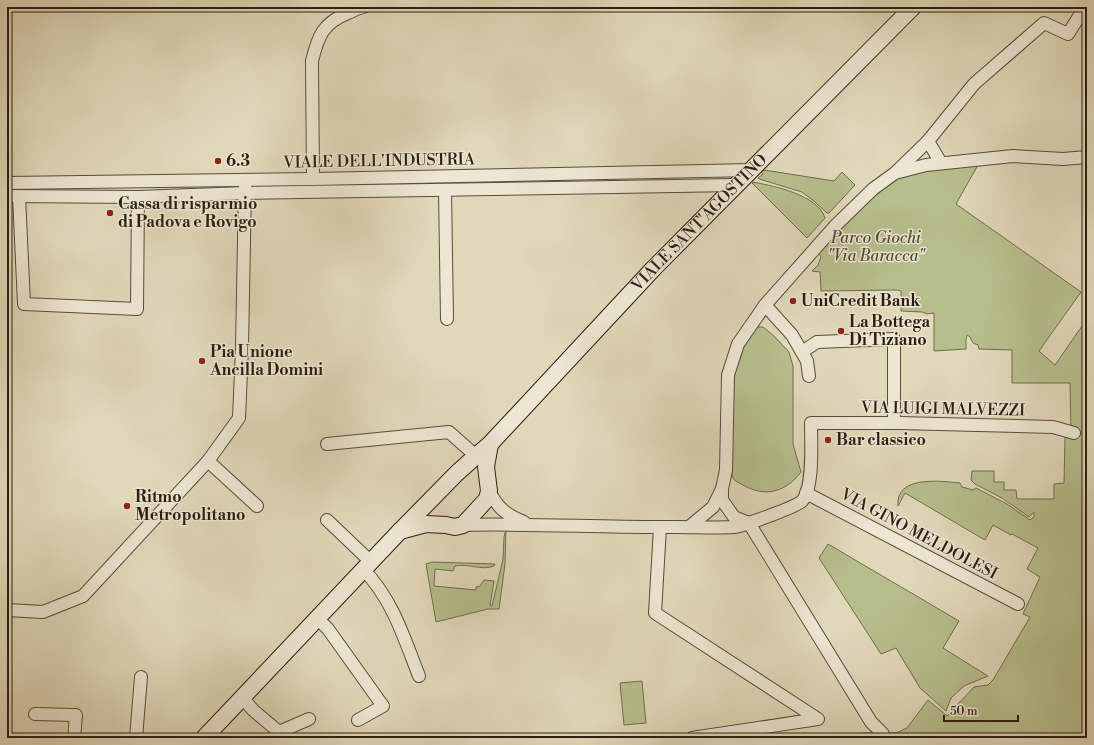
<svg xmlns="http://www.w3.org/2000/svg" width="1094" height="745" viewBox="0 0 1094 745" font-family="'Libre Bodoni',serif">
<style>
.green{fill:#b7be8d;stroke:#706e4f}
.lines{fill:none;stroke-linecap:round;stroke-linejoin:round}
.street-casing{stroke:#584c3b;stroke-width:14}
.secondary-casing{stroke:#2a1e11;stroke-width:18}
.street{stroke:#ece6d2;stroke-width:12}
.secondary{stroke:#ece6d2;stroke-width:16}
.poi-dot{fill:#8f2418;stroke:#ece6d2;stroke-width:1.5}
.labels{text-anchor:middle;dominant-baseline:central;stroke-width:3;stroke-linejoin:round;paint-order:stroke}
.poi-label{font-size:16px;font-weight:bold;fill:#2a1e11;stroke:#ece6d2;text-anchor:start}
.street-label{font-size:16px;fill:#2a1e11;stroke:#ece6d2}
.park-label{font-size:16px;font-style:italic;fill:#544e36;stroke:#ece6d2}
</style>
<rect width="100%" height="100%" fill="#e1d8ba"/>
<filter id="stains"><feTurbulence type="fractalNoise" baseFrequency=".005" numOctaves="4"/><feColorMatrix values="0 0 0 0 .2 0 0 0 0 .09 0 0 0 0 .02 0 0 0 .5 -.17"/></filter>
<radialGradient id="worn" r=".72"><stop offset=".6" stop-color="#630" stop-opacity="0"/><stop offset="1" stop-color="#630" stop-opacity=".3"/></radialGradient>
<!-- green -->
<g class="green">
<path d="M978 165 956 204 1081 292 1039 351 1055 365 1087 319V738H869L863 733H896L907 728 928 700 947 716 974 687 988 685 993 680 1030 617 1023 614 1040 577 1027 569 1038 548 1012 534 1011 535 993 525 985 540 905 493 898 506C895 475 941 481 960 483L962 487 973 490 976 488 1007 504 1030 520 1034 517V512L1029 517 1002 498 975 484 971 480 972 471H994V482H1004V490H1016L1017 499H1054V484L1064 483 1065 438 1071 436 1070 383H1012V350L979 349 978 345 973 343 970 337 967 335 966 339V349L934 351V313L927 314 922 312 901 311V291L897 290 821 291 820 272 812 271 818 265 821 257 817 251 872 192 907 173Z"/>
<path d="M764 170 834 181 842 172 855 185 829 213H827L815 202 802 192 759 179 758 178 763 174 761 172Z"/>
<path d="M753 182C774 186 818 195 825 218L807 238 752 183Z"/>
<path d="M757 327H763L774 336 789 352 793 366V444L801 472C786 492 765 498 743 485 740 483 735 482 733 478 729 471 731 379 734 369 737 361 739 350 744 343 747 337 752 332 757 327Z"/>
<path d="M506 529 505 564 499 609H488L436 622 426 564 432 562 495 564 494 566C482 571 468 563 455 566L453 571 435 569 434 586 476 590V587L480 586 484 580 494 581 490 605 492 606 503 559 504 537Z"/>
<path d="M828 544 959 621 943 648 988 676 964 686 951 698 946 711 920 688 896 648 881 654 819 558Z"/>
<path d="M642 681 646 723 624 725 620 683Z"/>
</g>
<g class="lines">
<!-- street casing -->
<g class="street-casing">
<g id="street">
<path d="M928 141 974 84 1044 23 1068 34 1085 7"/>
<path d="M896 172 928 141 941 163"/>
<path d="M313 179 312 61C318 36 323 23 348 13 353 11 358 8 363 7"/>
<path d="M7 183 313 179 752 170"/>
<path d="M445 190 447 319"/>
<path d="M7 196 138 197 245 193 736 185"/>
<path d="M19 196 24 304 137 309 138 197"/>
<path d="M765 305 792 335 807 361 809 376"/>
<path d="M802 352 817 342 894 339V423"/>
<path d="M327 444 449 432 476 456"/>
<path d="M208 461 257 506"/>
<path d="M722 489V500L734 517 749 523"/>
<path d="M489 491C498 508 506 515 524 522"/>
<path d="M806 493 1018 604"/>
<path d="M327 520 370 561"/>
<path d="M749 523 871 722 883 734"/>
<path d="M463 525C534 523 605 528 676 527 695 527 715 528 734 527 743 526 796 507 802 501 814 488 811 441 811 423H899L1053 427 1074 433"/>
<path d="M660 527 655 613 818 719 692 738"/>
<path d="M689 527 713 507 722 489 726 470 728 375 738 344 765 305 836 225 873 189 895 173 926 165 1013 156 1063 159 1087 157"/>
<path d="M363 569C393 600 404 638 419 676"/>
<path d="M7 610 43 612 83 596 208 461 239 418 242 348 245 186"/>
<path d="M317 618 328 629 383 706 358 720"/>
<path d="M242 697 253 710 279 732 309 719"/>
<path d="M35 714 76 715 74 738"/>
<path d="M136 738 141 677"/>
</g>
</g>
<!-- secondary casing -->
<g class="secondary-casing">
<g id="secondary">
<path d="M400 531 426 524 446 525 455 527 463 525 487 499 489 491 486 467 490 444"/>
<path id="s1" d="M204 738 400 531 457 473 476 456 490 444 653 269 913 7"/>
</g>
</g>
<!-- street -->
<use href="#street" class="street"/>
<!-- secondary -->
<use href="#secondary" class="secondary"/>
</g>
<!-- markers -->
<g class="poi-dot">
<circle cx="218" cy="161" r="4"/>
<circle cx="110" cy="213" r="4"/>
<circle cx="793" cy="301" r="4"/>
<circle cx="841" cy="331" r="4"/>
<circle cx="202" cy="361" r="4"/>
<circle cx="828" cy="440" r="4"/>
<circle cx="127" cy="506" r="4"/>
</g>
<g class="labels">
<!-- poi labels -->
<g class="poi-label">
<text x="226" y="161">6.3</text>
<text x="118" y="204">Cassa di risparmio<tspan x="118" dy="18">di Padova e Rovigo</tspan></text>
<text x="801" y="301">UniCredit Bank</text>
<text x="849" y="322">La Bottega<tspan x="849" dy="18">Di Tiziano</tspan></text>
<text x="210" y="352">Pia Unione<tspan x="210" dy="18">Ancilla Domini</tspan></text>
<text x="836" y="440">Bar classico</text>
<text x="135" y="497">Ritmo<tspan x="135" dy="18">Metropolitano</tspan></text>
</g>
<!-- street labels -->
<g class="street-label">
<text transform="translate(379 161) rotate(-1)">VIALE DELL'INDUSTRIA</text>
<text stroke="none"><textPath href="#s1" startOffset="715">VIALE SANT'AGOSTINO</textPath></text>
<text transform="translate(943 409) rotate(1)">VIA LUIGI MALVEZZI</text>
<text transform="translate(919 534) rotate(28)">VIA GINO MELDOLESI</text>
</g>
<!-- park labels -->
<g class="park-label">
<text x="876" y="238">Parco Giochi<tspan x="876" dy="18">"Via Baracca"</tspan></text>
</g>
</g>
<!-- margin -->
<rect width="1094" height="745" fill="none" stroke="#e1d8ba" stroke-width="24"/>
<rect x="8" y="8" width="1078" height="729" fill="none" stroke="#2a1e11" stroke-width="2"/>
<rect x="12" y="12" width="1070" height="721" fill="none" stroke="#2a1e11"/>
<!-- scale -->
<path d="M944 715v6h74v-6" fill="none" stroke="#2a1e11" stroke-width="2"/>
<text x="950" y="715" font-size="12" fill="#2a1e11" stroke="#ece6d2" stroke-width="3" paint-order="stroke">50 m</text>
<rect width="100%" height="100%" filter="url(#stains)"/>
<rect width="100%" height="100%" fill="url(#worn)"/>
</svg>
